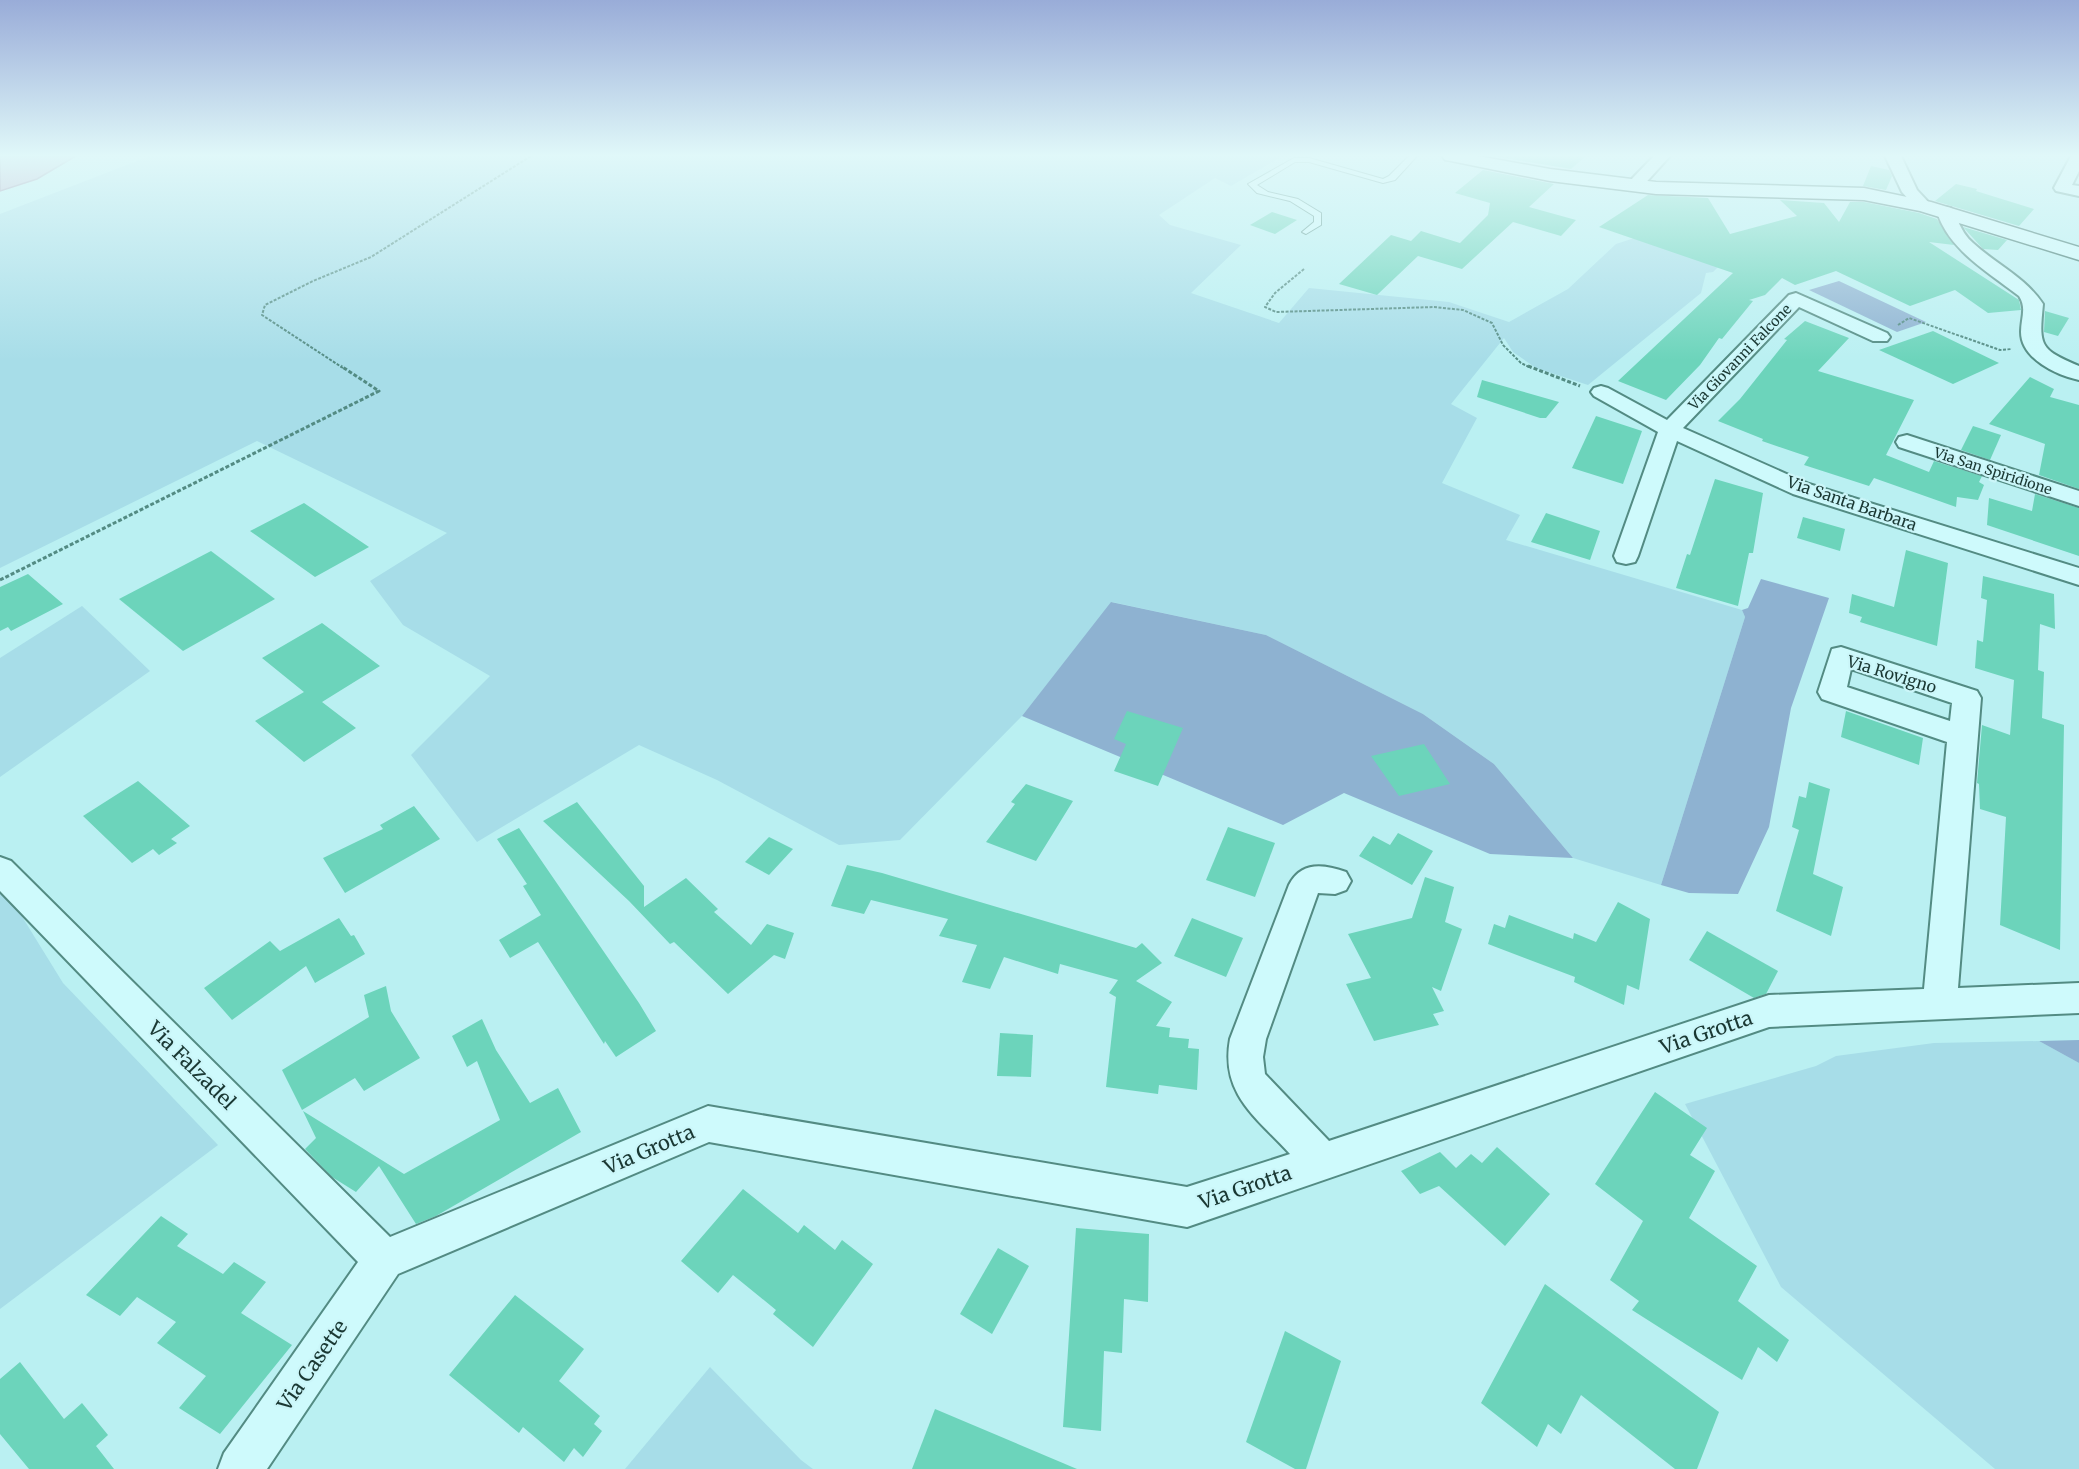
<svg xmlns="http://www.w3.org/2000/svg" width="2079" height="1469" viewBox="0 0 2079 1469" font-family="Merriweather,serif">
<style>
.farmland{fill:#a7dde8}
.green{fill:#8eb2d1}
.water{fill:#c29fc1;stroke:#90668c;stroke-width:1.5}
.building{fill:#6cd4bb}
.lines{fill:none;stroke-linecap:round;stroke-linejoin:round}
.lane-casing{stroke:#538b83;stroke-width:2}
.street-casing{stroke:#538b83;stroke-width:4}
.secondary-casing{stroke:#366c64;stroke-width:3}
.path-far1{stroke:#538b83;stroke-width:2;stroke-dasharray:3 1.5;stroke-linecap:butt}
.path{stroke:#538b83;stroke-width:3;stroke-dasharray:4 2;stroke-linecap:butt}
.lane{fill:#cefafc;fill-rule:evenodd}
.street{fill:#cefafc;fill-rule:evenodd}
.secondary{fill:#cefafc;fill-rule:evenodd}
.labels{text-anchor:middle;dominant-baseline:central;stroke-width:4.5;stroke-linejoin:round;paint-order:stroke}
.far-street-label{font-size:14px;fill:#1a3833;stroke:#cbf6f9}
.street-label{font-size:16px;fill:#1a3833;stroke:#cbf6f9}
.near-street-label{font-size:20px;fill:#1a3833;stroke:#cbf6f9}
</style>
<rect width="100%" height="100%" fill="#baf0f2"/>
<!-- farmland -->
<g class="farmland">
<path d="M150 156H1283L1231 186 1215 178 1159 215 1170 225 1241 245 1191 293 1279 323 1309 288 1449 302 1509 322 1568 289 1616 244 1659 230 1719 266 1713 272 1706 273 1701 293 1588 385 1536 368 1513 352 1504 338 1451 404 1477 418 1442 483 1520 515 1506 540 1742 610 1745 617 1661 885 1573 858 1494 764 1423 714 1266 635 1112 602 1022 716 900 840 839 845 717 780 639 745 477 842 411 755 490 676 403 625 370 581 447 533 257 441 0 568V214Z"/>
<path d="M82 606 150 671 0 777V658Z"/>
<path d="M0 881 63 983 218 1145 0 1309Z"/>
<path d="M2039 1041 2079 1063V1469H1995L1781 1287 1685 1104 1816 1066 1836 1056 1934 1043Z"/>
<path d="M710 1367 801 1460 813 1469H625Z"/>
</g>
<!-- green -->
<g class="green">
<path d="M1839 281 1926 322 1897 332 1809 290Z"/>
<path d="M1761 579 1829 598 1791 708 1769 827 1738 894 1689 893 1661 885 1745 617 1742 610 1748 608Z"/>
<path d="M1111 602 1266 635 1423 714 1494 764 1573 858 1490 854 1344 793 1283 825 1022 716Z"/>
<path d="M2079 1040V1063L2039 1041Z"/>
</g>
<!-- water -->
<path class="water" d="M0 156H76L37 179 0 191Z"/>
<!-- building -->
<g class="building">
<path d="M1499 156H1586L1571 169 1498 157Z"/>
<path d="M1871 166 1889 170 1892 176 1886 190 1863 186Z"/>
<path d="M1483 170 1554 184 1529 207 1576 220 1561 236 1513 222 1462 269 1418 256 1377 295 1339 284 1391 235 1411 241 1421 231 1460 243 1488 215 1490 203 1455 193Z"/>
<path d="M1956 184 1977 189 1976 191 2034 209 2019 226 1935 201Z"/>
<path d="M1648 195 1708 198 1730 234 1797 216 1780 200 1824 203 1839 222 1850 202H1864L1919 213 1937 219 1954 245 1929 242 2019 300 2021 310 1988 313 1955 290 1910 306 1836 271 1795 285 1782 278 1765 295 1749 300 1753 301 1722 339 1719 338 1700 365 1666 400 1618 381 1733 273 1599 227Z"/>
<path d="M1272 212 1297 220 1275 234 1250 225Z"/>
<path d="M1963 227 2007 240 1998 250 1983 249Z"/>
<path d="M2045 311 2069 318 2058 336 2044 332Z"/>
<path d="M1805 321 1849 338 1818 371 1914 400 1886 455 1929 472 1934 461 1982 476 1979 482 1984 485 1978 500 1957 497 1956 507 1874 478 1869 486 1804 465 1809 457 1762 441 1763 439 1718 421 1740 399 1787 340 1784 339Z"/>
<path d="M1933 331 1999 363 1953 384 1879 350Z"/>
<path d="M2030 377 2054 389 2050 397 2079 405V489L2039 475 2045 444 1989 424Z"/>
<path d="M1482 380 1559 402 1546 418H1540L1477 397Z"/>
<path d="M1596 416 1642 431 1623 484 1572 468Z"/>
<path d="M1973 426 2001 435 1990 460 1961 450Z"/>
<path d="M1715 479 1763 493 1753 553H1749L1738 606 1676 588 1687 554 1690 555Z"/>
<path d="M2035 494 2079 508V556L1987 525 1989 498 2032 511Z"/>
<path d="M304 503 369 547 315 577 250 531Z"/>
<path d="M1546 513 1600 531 1590 560 1531 542Z"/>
<path d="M1803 517 1845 529 1840 551 1797 538Z"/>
<path d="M1906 550 1948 563 1937 646 1860 622 1862 617 1849 613 1852 594 1894 607Z"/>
<path d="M211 551 275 599 183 651 119 599Z"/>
<path d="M28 574 63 604 11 631 8 627 0 631V587Z"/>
<path d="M1983 576 2054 594 2055 629 2040 624 2038 670 2044 672 2042 718 2064 725 2060 950 2000 925 2006 817 1980 809 1979 784 1977 783 1982 725 2010 735 2014 680 1975 668 1977 640 1983 642 1987 600 1981 598Z"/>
<path d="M322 623 380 666 322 702 356 728 304 762 255 721 304 692 262 658Z"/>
<path d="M1127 711 1183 728 1158 786 1114 771 1126 744 1114 739Z"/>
<path d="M1846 711 1923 738 1919 765 1841 737Z"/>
<path d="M1424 744 1450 784 1399 796 1371 756Z"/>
<path d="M138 781 190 826 171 839 177 843 159 855 153 849 132 863 83 816Z"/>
<path d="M1809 782 1830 789 1813 874 1843 887 1831 936 1776 911 1799 830 1792 827 1799 796 1806 798Z"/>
<path d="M1026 784 1073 801 1036 861 986 842 1015 804 1011 802Z"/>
<path d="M577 802 644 886V907L686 878 718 909 714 912 751 945 767 924 794 933 785 959 774 955 728 994 674 942 670 944 629 901 543 821Z"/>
<path d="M414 806 440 839 345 893 323 858 383 829 380 825Z"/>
<path d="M1228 827 1275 843 1255 897 1206 880Z"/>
<path d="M519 828 639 1003 656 1031 616 1057 605 1041 604 1044 538 942 510 958 499 940 541 915 523 886 527 884 497 839Z"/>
<path d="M1398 833 1433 851 1412 885 1359 856 1373 836 1390 845Z"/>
<path d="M769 837 793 849 769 875 745 862Z"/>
<path d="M847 865 882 873 1136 948 1142 943 1162 963 1136 981 1172 1002 1156 1026 1170 1028 1169 1037 1189 1039 1188 1048 1199 1049 1197 1090 1159 1085 1158 1094 1106 1087 1116 997 1109 993 1118 980 1060 964 1058 974 1004 957 990 989 962 982 977 945 939 936 948 919 871 900 864 914 831 906Z"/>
<path d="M1425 877 1454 887 1445 922 1462 929 1441 991 1432 987 1444 1011 1433 1014 1439 1025 1374 1041 1346 984 1371 978 1348 934 1412 918Z"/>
<path d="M1618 902 1650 919 1639 990 1627 985 1624 1005 1574 982 1575 977 1488 944 1494 924 1505 928 1509 915 1573 939 1574 933 1596 942Z"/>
<path d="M339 918 351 936 354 935 365 954 315 983 306 966 232 1020 204 988 270 941 280 951Z"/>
<path d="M1192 918 1243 938 1226 977 1174 956Z"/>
<path d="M1707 931 1778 971 1766 994 1754 998 1689 960Z"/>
<path d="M386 986 391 1011 420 1058 364 1091 355 1078 302 1110 282 1070 369 1017 364 995Z"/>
<path d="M482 1019 496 1050 530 1103 558 1088 581 1132 436 1216 416 1224 379 1166 356 1192 332 1177 305 1149 316 1138 303 1111 404 1174 500 1120 477 1061 467 1067 452 1036Z"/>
<path d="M1000 1033 1033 1035 1031 1077 997 1076Z"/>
<path d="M1655 1092 1707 1128 1690 1155 1715 1171 1689 1218 1757 1266 1738 1301 1789 1340 1777 1362 1758 1347 1742 1380 1632 1310 1639 1301 1610 1280 1643 1221 1595 1184Z"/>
<path d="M1497 1147 1550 1194 1505 1246 1439 1186 1420 1194 1401 1171 1440 1152 1456 1168 1471 1154 1482 1163Z"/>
<path d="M743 1189 798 1233 804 1225 835 1250 842 1240 873 1264 813 1347 773 1314 776 1310 733 1275 718 1293 681 1261Z"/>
<path d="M161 1216 188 1234 177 1246 223 1274 234 1262 266 1282 241 1313 292 1345 220 1434 179 1408 206 1376 157 1343 176 1322 137 1297 120 1316 86 1295Z"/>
<path d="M1076 1228 1149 1234 1148 1302 1124 1299 1122 1353 1104 1351 1101 1431 1063 1427Z"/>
<path d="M998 1248 1029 1266 992 1334 960 1314Z"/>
<path d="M1545 1284 1719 1412 1697 1469H1675L1581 1395 1561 1434 1548 1424 1537 1447 1481 1403Z"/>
<path d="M515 1295 584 1349 559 1381 600 1416 594 1424 602 1431 583 1457 574 1448 564 1462 523 1427 519 1433 449 1375Z"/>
<path d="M1285 1331 1341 1361 1306 1469H1295L1246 1442Z"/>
<path d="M20 1362 64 1419 82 1403 108 1435 96 1446 114 1469H29L0 1434V1379Z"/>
<path d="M935 1409 1077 1469H912Z"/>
</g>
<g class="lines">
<!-- lane casing -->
<g class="lane-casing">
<path id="lane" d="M1409 156H1417L1395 180 1383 183 1309 162H1295L1257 185 1268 192 1298 199 1321 213V225L1306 234 1302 232 1314 222V216L1290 201 1257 193 1248 184 1294 158H1309L1383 179 1389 176Z"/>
</g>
<!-- street casing -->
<g class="street-casing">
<g id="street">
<path d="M1654 156H1670L1640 189H1628L1626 186 1628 183Z"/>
<path d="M1885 156H1901L1917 190 1932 206 1930 210H1918L1902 192Z"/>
<path d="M2071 156H2079V171L2072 185 2079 186V196L2056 191 2054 188Z"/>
<path d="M1945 207 1951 208C1960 222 1960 231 1973 243 1997 265 2025 277 2043 304 2039 346 2039 349 2079 366V380C2057 375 2021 359 2021 332 2021 318 2027 308 2019 296 1988 272 1949 250 1937 212Z"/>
<path d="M1796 293 1887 333 1890 337 1887 341H1873L1799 307 1683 428 1809 484 2079 568V585L1793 494 1677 441 1638 556 1635 562 1626 564 1617 562 1614 556 1658 432 1594 396 1591 392 1594 388 1601 386 1608 388 1667 420 1789 295Z"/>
<path d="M1907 435 2079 491V506L1899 447 1896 442 1899 437Z"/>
<path d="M1841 647 1977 691 1981 698 1958 988 2079 983V1013L1769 1027 1187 1227 709 1142 398 1274 267 1469H218L224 1453 358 1262 0 891V857L11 861 390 1237 708 1106 1187 1187 1290 1154C1256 1117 1220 1094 1230 1039L1289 885C1301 861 1324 864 1346 872L1351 881 1346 890 1335 894 1318 893 1266 1039 1263 1057 1265 1074 1329 1141 1769 995 1924 989 1947 742 1822 699 1818 692 1832 649ZM1851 669 1952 703 1950 721 1847 687Z"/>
</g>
</g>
<!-- secondary casing -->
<g class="secondary-casing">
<path id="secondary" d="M1442 156H1478L1550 169 1656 182 1864 188 1931 202 2079 247V260L1920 211 1864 200 1656 194 1550 181 1451 161 1445 160Z"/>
</g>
<!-- path-far1 -->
<g class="path-far1">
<path d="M1304 269 1275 293 1265 307 1276 312 1434 307 1463 310 1492 323 1503 345 1521 363 1531 368"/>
<path d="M1898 325 1909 318 2000 350 2012 349"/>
<path d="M343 368 262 315 265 305 313 281 371 257 531 156"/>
</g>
<!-- path -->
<g class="path">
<path d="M1528 366 1580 386"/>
<path d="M0 580 379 391 341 366"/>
</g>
<!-- lane -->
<use href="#lane" class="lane"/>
<!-- street -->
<use href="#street" class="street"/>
<!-- secondary -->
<use href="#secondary" class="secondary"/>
</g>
<!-- sky -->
<linearGradient id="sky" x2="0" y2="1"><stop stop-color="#99acd8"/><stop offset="0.43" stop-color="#e0f8f9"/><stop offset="1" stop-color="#e0f8f9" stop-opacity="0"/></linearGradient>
<rect width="2079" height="361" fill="url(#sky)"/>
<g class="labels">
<!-- far-street labels -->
<g class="far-street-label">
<text transform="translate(1740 357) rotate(-46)">Via Giovanni Falcone</text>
<text transform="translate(1993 471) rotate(18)">Via San Spiridione</text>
</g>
<!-- street labels -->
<g class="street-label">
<text transform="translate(1852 503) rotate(19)">Via Santa Barbara</text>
<text transform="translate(1892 674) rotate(17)">Via Rovigno</text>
</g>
<!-- near-street labels -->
<g class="near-street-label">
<text transform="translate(1706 1032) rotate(-19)">Via Grotta</text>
<text transform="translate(192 1065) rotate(45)">Via Falzadel</text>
<text transform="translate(649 1149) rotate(-23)">Via Grotta</text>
<text transform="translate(1245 1187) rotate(-19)">Via Grotta</text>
<text transform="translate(312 1365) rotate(-55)">Via Casette</text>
</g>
</g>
</svg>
